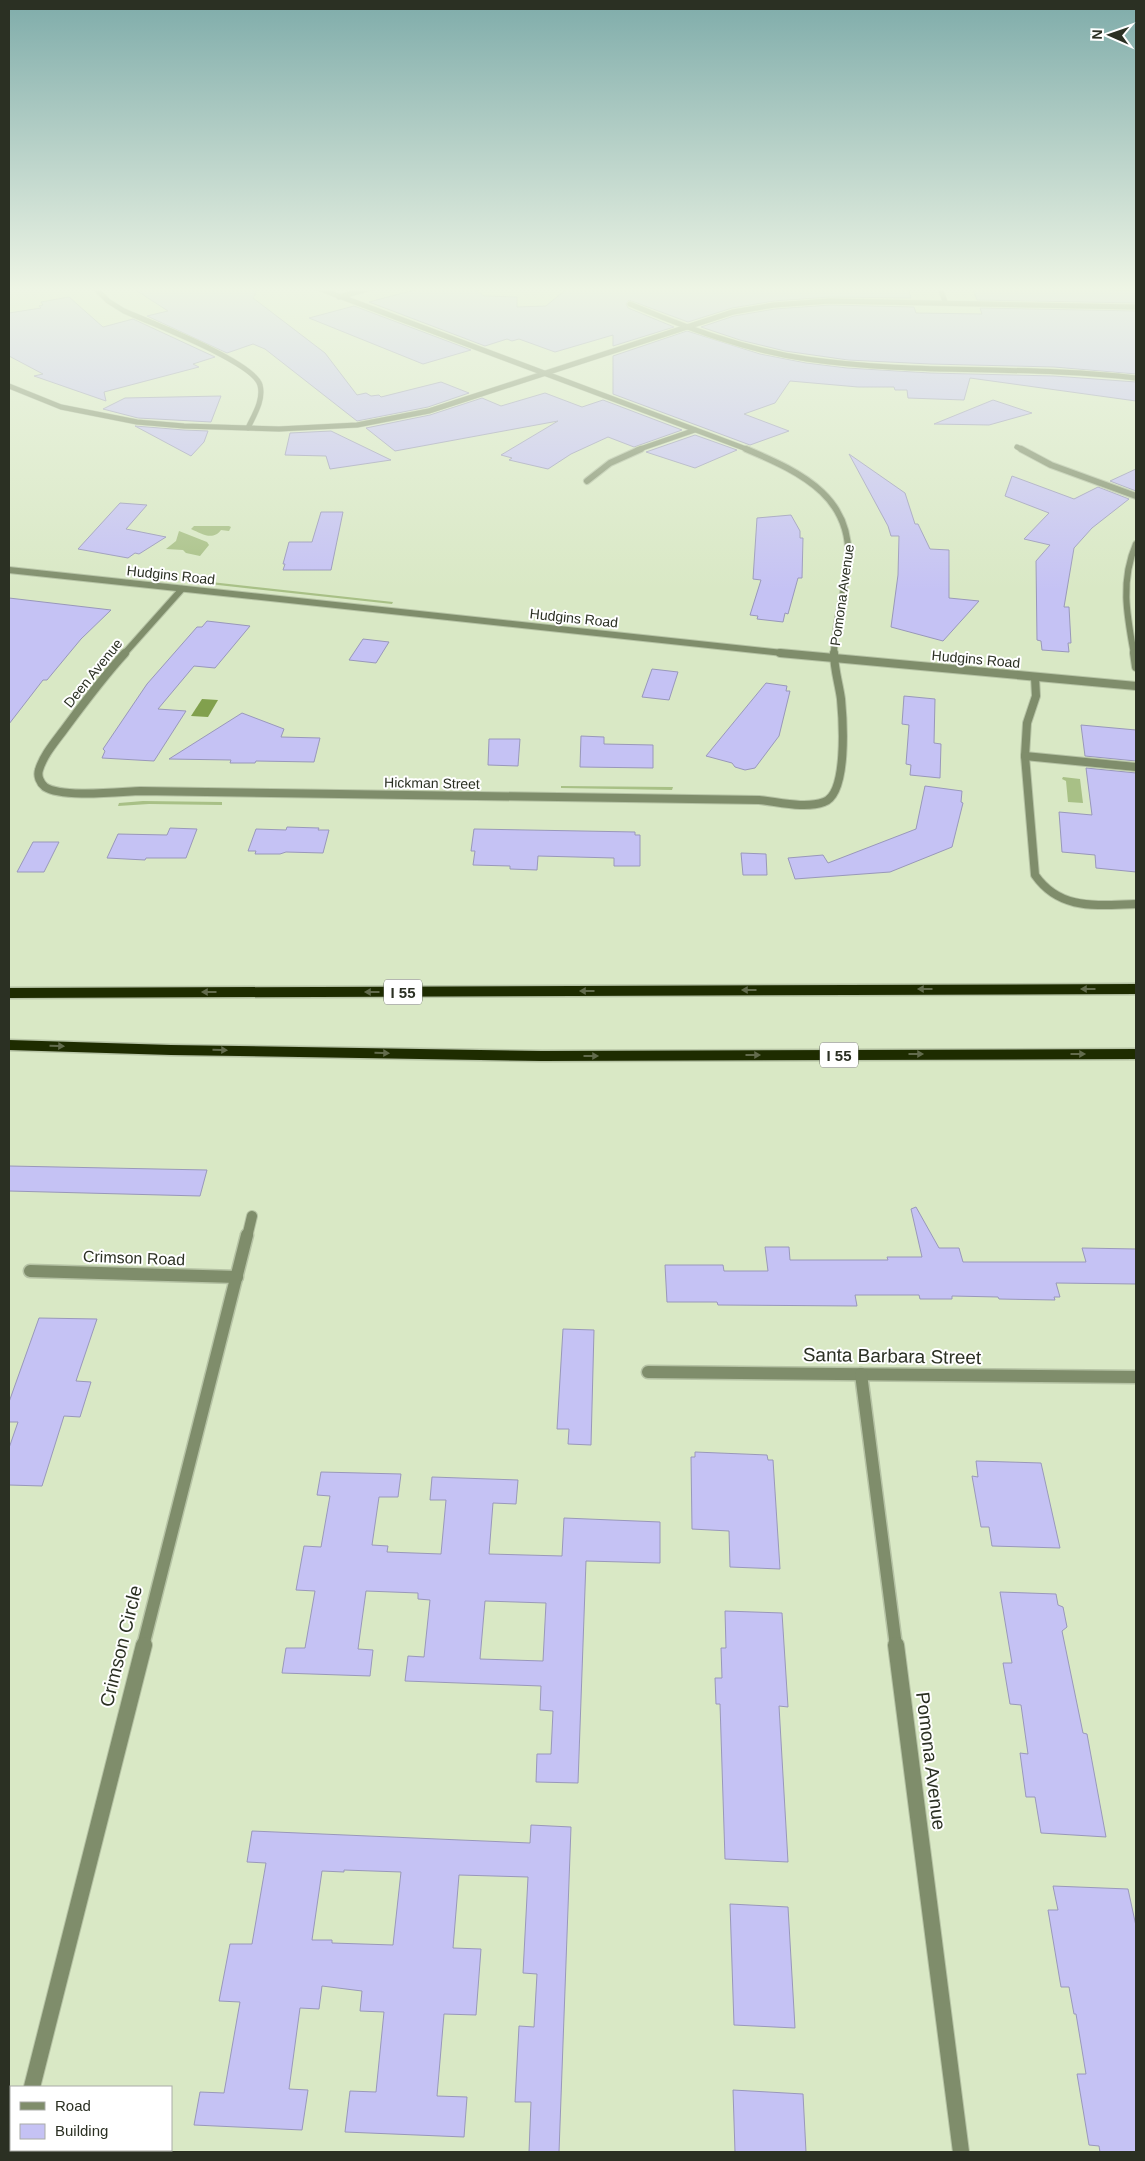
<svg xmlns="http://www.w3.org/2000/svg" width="1145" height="2161" viewBox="0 0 1145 2161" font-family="Helvetica,sans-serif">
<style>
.green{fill:#a8c086}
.water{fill:#81a04d}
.building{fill:#c5c2f4;stroke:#9998ba;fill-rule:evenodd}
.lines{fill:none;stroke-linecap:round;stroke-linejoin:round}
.street-far5-casing{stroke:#b6c3a5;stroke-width:6}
.street-far4-casing{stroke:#b6c3a5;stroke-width:8}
.street-far3-casing{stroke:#b6c3a5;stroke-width:10}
.street-far2-casing{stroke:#b6c3a5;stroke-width:12}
.street-far1-casing{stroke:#b6c3a5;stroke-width:15}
.street-casing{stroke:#b6c3a5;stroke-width:18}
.highway-casing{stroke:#b6c3a5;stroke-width:3}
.street-far5{stroke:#7f8d6b;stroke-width:5}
.street-far4{stroke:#7f8d6b;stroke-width:6}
.street-far3{stroke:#7f8d6b;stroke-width:8}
.street-far2{stroke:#7f8d6b;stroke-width:10}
.street-far1{stroke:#7f8d6b;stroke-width:12}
.street{stroke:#7f8d6b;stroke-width:16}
.highway{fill:#1e2c00;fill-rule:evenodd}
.oneway{fill:#626b4c}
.labels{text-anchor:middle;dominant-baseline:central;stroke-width:4;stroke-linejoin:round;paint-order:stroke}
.far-street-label{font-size:14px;fill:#2b3023;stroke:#fff}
.shield{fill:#fff;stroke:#6b6e65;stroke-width:1}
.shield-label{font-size:15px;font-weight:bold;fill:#2b3023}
.street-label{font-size:16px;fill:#2b3023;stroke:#fff}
.near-street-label{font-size:19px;fill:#2b3023;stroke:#fff}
</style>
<rect width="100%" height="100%" fill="#d9e8c5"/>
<!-- green -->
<g class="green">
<path d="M194 526H229L231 527 229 531 221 530C213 541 202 534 191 529Z"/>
<path d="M179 531 207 542 209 545 200 556 186 553 183 550 166 549 176 541Z"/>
<path d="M202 581 393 602 392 604 200 583Z"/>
<path d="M1063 777 1080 779 1083 803 1068 802 1066 781 1062 779Z"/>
<path d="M561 786 673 787 672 790 561 788Z"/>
<path d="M143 801 222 802V805L149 804 118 806 119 803Z"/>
</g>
<!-- water -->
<path class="water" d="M202 699 218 700 208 717 191 716Z"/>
<!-- building -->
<g class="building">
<path d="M131 287H259L253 298 325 353 357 395 366 393 371 396 379 395 381 397 441 382 469 393 428 407 357 421 265 349 253 344 227 353 147 316 168 311Z"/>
<path d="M426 287H471L484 296 517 297V307L546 306 569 287H908L911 298 830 297 774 301 732 308 688 322 629 300 626 304 628 308 674 327 613 346V335L555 352 519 339 512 341 507 339 485 346 369 302Z"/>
<path d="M972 287H1058L1136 291V303L977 300Z"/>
<path d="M69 297 103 327 133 319 215 357 193 364 199 367 104 392 106 401 34 376 43 374 9 356V313L41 308 39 306 43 305 41 302Z"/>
<path d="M830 305 914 307 916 313 982 314 980 308 1136 311V374L1054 367 930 364 848 360 785 351 740 340 701 327 734 316 775 309Z"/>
<path d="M354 306 471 350 423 364 309 318Z"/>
<path d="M687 331 760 354 806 363 847 368 930 373 1054 376 1136 382V401L970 378 964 400 908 398 907 390H895L894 387H858L790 381 775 403 744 414 789 431 750 445 613 394V356Z"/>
<path d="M545 393 582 407 603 400 682 430 634 447 608 437 571 454 548 469 509 460 512 458 501 455 558 421 395 451 366 428 430 415 482 398 501 406Z"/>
<path d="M221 396 211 422 138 418 103 409 125 398Z"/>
<path d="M993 400 1032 413 989 425 934 424Z"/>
<path d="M135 426 184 430 208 431 204 442 191 456Z"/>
<path d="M331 431 391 460 330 469 326 456 285 455 290 433Z"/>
<path d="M695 435 737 450 695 468 646 452Z"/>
<path d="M849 454 905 493 915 524H918L930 549 949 550V598L979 601 943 641 891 627 898 575 899 536H891L888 526Z"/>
<path d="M1136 469V491L1110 481Z"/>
<path d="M1012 476 1074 499 1098 487 1129 499 1092 528 1074 548 1064 607H1069L1071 643H1068L1069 652 1042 650 1041 641 1037 640 1036 561 1050 545 1024 539 1049 513 1005 496Z"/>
<path d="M120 503 147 505 126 529 166 537 139 554 135 553 128 558 78 549Z"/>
<path d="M321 512H343L331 570H283L285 564H283L289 542H312Z"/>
<path d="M791 515 800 531V538H803L802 578H798L788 614 785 613 783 622 757 619 758 616 750 615 761 580 753 579 757 518Z"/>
<path d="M9 598 111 610 81 639 47 680H43L9 724Z"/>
<path d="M207 621 250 626 215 668 194 666 158 709 186 711 154 761 102 758 105 751 103 749 147 684 197 627H202Z"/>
<path d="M363 639 389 642 376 663 349 660Z"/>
<path d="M652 669 678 672 669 700 642 697Z"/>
<path d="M766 683 787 686 786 691H790L779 736 755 768 745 770 735 767 732 763 706 756Z"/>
<path d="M904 696 935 699 934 743 941 744 940 778 910 775 911 765 906 764 909 725 902 724Z"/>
<path d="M242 713 284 729 281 737 320 738 314 762 256 761 255 763H230L231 760 169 759Z"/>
<path d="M1081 725 1136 730V761L1085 756Z"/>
<path d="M581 736 604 737V744L653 745V768L580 767Z"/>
<path d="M489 739H520L518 766 488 765Z"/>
<path d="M1086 768 1136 773V872L1096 868 1095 855 1062 852 1059 812 1092 815Z"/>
<path d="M925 786 962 791 961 802 963 803 952 847 890 872 795 879 788 858 823 855 828 863 916 829Z"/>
<path d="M287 827 319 828 318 830H329L323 853 286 852 280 854H255L256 851H248L256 829 286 830Z"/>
<path d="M170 828 197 829 186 858H146L145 860 107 858 118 834 167 835Z"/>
<path d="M474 829 635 832V835H640V866H614V858L538 856 537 870 510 869V866L473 865 475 851H471Z"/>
<path d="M33 842H59L44 872H17Z"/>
<path d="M741 853 766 854 767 875H743Z"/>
<path d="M9 1166 207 1170 200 1196 9 1191Z"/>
<path d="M916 1207 939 1248H959L963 1262H1086L1082 1248 1136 1249V1284L1056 1283 1060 1297H1054L1055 1300 999 1299 998 1297 952 1296V1299H920L919 1295H855L857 1306 718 1305 717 1302H667L665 1265H723L724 1271H768L765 1247H789L790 1260H888L887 1257H922L911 1209Z"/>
<path d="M39 1318 97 1319 76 1381 91 1382 80 1417 64 1416 42 1486 9 1485V1448L18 1422H9V1402Z"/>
<path d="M563 1329 594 1330 591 1445 568 1444 569 1429H557Z"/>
<path d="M695 1452 767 1455 768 1460H773L780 1569 730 1567 729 1531 692 1529 691 1457H695Z"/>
<path d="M976 1461 1041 1463 1060 1548 992 1546 989 1527H981L972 1476 978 1477Z"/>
<path d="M321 1472 401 1474 398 1497H379L372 1545 388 1546 387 1552 441 1554 446 1500H430L432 1477 518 1480 516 1504 493 1503 489 1554 562 1556 564 1518 660 1522V1563L586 1561 578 1783 536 1782 537 1754H551L553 1711 540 1710 541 1686 405 1681 408 1656 424 1657 430 1600 418 1599V1593L366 1591 358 1649 373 1650 370 1676 282 1673 286 1648H305L315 1591 296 1590 304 1546 321 1547 330 1496 317 1495ZM485 1601 546 1603 543 1661 480 1659Z"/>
<path d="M1000 1592 1056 1594 1058 1605 1063 1607 1067 1627 1062 1631 1083 1733 1087 1734 1106 1837 1041 1833 1035 1797H1026L1020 1753 1028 1754 1021 1705 1010 1704 1003 1663H1012Z"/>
<path d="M725 1611 782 1613 788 1707 779 1706 788 1862 725 1859 720 1704H716L715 1678H722L721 1648H726Z"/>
<path d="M531 1825 571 1827 559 2152H529L531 2102H515L519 2026 534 2027 537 1974 523 1973 528 1877 459 1875 453 1948 481 1949 476 2015 444 2014 437 2096 467 2097 464 2137 345 2132 350 2091 376 2092 384 2012 360 2011 362 1991 322 1986 319 2009 300 2008 289 2089 308 2090 302 2130 194 2125 200 2092 224 2093 240 2002 219 2001 230 1944H252L266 1863 247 1862 252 1831 530 1843ZM344 1870 401 1872 393 1945 332 1943V1940H312L322 1871 344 1872Z"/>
<path d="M1053 1886 1128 1889 1136 1926V2152H1100L1099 2146 1089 2145 1077 2074H1086L1076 2014H1074L1069 1987H1061L1048 1910H1058Z"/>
<path d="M730 1904 788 1907 795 2028 734 2025Z"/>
<path d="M733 2090 803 2094 806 2152H735Z"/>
</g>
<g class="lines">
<!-- street-far5 casing -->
<g class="street-far5-casing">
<g id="street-far5">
<path d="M94 287 108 301 124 311C149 322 254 362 260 385 264 400 254 415 248 428"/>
<path d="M315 287 749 450"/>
<path d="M940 287 945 302"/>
<path d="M339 297 375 287"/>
<path d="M630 304C687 328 745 350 807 359 916 375 1027 365 1136 378"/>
<path d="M9 386 61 407 137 422 184 426 279 429 357 425 429 411 733 312 774 305 830 301 1136 307"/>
<path d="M1017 447 1023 450"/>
<path d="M637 450 695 430"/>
</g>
</g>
<!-- street-far4 casing -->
<g class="street-far4-casing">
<g id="street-far4">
<path d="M746 449C803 473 858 499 847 572 843 599 834 626 834 654"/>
<path d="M1021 449 1051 465 1136 496"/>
<path d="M587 481 610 463 641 449"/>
<path d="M9 570 792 654"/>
<path d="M124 654 182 589"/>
<path d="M1134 654C1127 616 1120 581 1136 544"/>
</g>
</g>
<!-- street-far3 casing -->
<g class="street-far3-casing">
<g id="street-far3">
<path d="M125 653C102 678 83 704 63 731 54 743 43 756 39 770 37 776 40 783 45 787 62 798 118 792 140 791L759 800C779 802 805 809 824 802 848 794 843 720 841 699 839 684 834 669 834 653"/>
<path d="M780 653 1136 686"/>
<path d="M1134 653 1136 667"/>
<path d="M1035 677 1036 696 1027 723 1025 756 1035 875C1060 911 1097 905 1136 904"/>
<path d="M1025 756 1136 767"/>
</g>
</g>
<!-- street-far2 casing -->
<g class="street-far2-casing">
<path id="street-far2" d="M247 1237 252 1216"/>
</g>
<!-- street-far1 casing -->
<g class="street-far1-casing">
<g id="street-far1">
<path d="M30 1271 237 1277"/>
<path d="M648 1372 1136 1377"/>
<path d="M861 1374 896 1646"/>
<path d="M143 1646 247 1235"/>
</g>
</g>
<!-- street casing -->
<g class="street-casing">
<g id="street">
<path d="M896 1645 961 2152"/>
<path d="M32 2087 144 1645"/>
<path d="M15 2152 16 2150"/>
</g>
</g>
<!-- highway casing -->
<g class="highway-casing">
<g id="highway">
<path d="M1136 984V994L9 998V988Z"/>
<path d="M9 1040 171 1045 542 1051 1136 1049V1059L542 1061 171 1055 9 1050Z"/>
</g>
</g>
<!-- street-far5 -->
<use href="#street-far5" class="street-far5"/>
<!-- street-far4 -->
<use href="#street-far4" class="street-far4"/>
<!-- street-far3 -->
<use href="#street-far3" class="street-far3"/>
<!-- street-far2 -->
<use href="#street-far2" class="street-far2"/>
<!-- street-far1 -->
<use href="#street-far1" class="street-far1"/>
<!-- street -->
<use href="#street" class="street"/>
<!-- highway -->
<use href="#highway" class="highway"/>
</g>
<!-- one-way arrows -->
<defs><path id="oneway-solid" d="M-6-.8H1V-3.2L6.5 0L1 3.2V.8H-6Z" transform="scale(1.25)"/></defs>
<g class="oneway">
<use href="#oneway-solid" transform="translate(925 989) rotate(180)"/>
<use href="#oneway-solid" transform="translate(1088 989) rotate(180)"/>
<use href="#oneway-solid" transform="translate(749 990) rotate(180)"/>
<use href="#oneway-solid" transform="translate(587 991) rotate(180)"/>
<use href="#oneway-solid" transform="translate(209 992) rotate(180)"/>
<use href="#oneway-solid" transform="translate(372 992) rotate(180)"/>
<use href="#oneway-solid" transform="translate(57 1046) rotate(2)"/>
<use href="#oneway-solid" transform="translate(220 1050) rotate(1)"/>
<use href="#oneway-solid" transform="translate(382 1053) rotate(1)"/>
<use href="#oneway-solid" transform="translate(916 1054)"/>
<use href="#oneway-solid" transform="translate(1078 1054)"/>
<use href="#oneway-solid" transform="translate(753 1055)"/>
<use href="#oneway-solid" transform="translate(591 1056)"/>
</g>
<!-- sky -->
<linearGradient id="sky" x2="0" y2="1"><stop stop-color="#7facaa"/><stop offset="0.49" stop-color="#eef5e5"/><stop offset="1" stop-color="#eef5e5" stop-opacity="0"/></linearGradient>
<rect width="1145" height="590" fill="url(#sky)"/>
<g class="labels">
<!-- far-street labels -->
<g class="far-street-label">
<text transform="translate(171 575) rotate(6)">Hudgins Road</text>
<text transform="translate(842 595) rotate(-82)">Pomona Avenue</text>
<text transform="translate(574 618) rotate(6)">Hudgins Road</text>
<text transform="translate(976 659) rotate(5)">Hudgins Road</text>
<text transform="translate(93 673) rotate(-51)">Deen Avenue</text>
<text transform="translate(432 783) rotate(1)">Hickman Street</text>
</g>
<!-- shield labels -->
<g class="shield">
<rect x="384" y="979.5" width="38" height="25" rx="4"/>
<rect x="820" y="1042.5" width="38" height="25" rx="4"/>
</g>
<g class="shield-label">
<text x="403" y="992">I 55</text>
<text x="839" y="1055">I 55</text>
</g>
<!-- street labels -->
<g class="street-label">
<text transform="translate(134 1258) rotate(2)">Crimson Road</text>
</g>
<!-- near-street labels -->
<g class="near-street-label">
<text transform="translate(892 1356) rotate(1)">Santa Barbara Street</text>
<text transform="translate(121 1646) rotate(-76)">Crimson Circle</text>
<text transform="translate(931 1761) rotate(83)">Pomona Avenue</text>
</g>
</g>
<!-- border -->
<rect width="1145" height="2161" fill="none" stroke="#2b3023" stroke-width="20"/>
<!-- legend -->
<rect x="10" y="2086" width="162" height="65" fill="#ffffff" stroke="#aaaca7"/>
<rect x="20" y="2102" width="25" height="8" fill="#7f8d6b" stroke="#aaaca7"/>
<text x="55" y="2111" font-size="15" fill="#2b3023">Road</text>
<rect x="20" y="2124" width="25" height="15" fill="#c5c2f4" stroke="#aaaca7"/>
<text x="55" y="2136" font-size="15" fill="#2b3023">Building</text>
<!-- north arrow -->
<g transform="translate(1110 35) rotate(272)" stroke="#ffffff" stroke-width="4" paint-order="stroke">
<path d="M0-4L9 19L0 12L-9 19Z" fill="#2b3023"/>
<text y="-8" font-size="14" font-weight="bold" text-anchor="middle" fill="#2b3023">N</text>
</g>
</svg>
